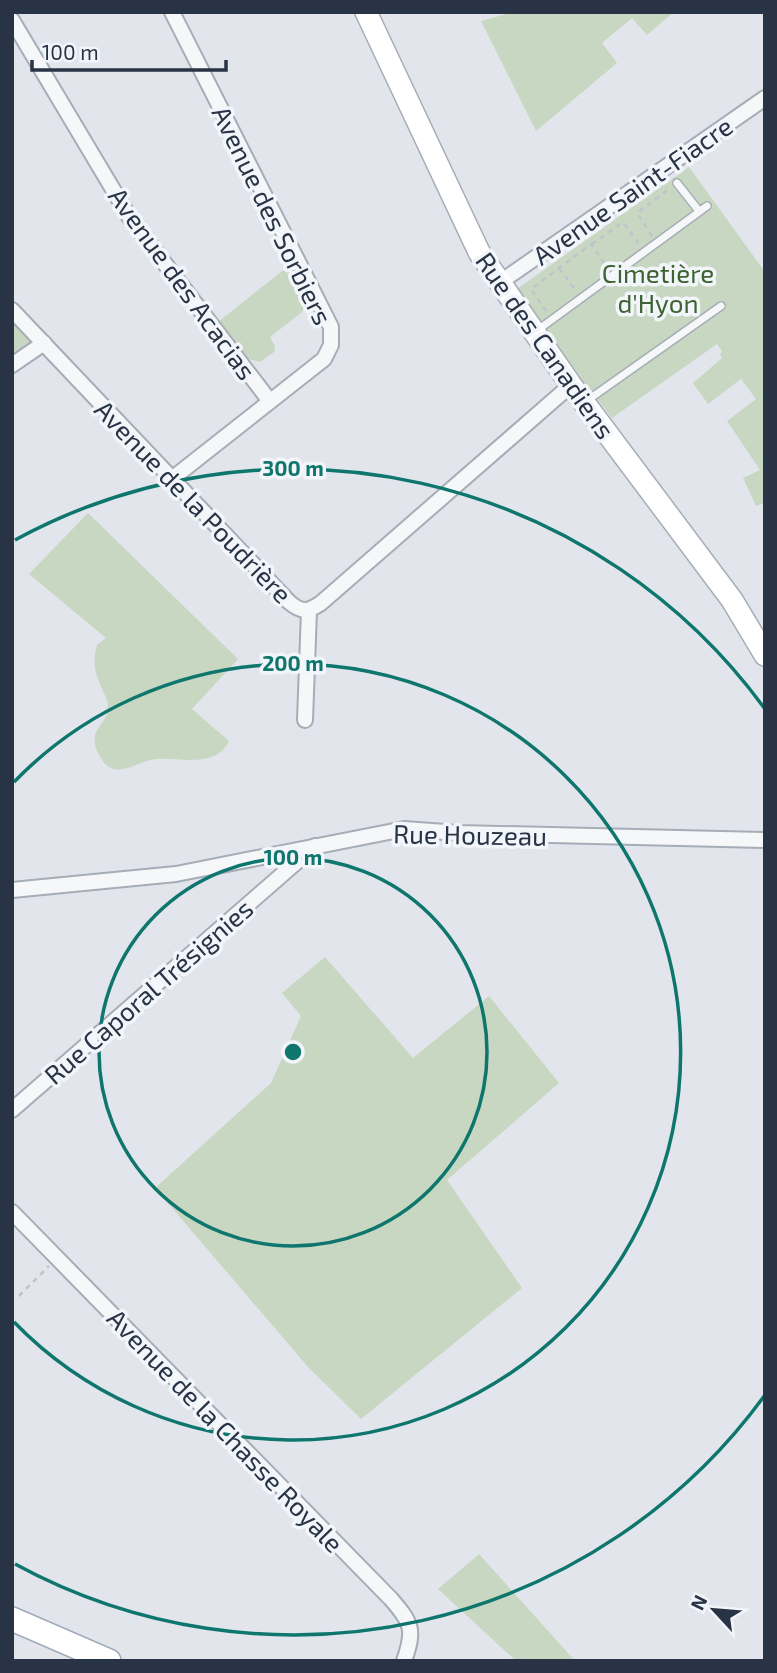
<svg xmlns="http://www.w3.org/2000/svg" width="777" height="1673" viewBox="0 0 777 1673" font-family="'Exo 2',sans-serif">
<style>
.green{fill:#c8d7c2}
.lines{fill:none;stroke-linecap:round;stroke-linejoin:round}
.lane-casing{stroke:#a6adb7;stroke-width:10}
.street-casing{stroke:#a6adb7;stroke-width:18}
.secondary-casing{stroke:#a6adb7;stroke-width:24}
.primary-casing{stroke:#a0abb9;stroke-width:26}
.path{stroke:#c0c4ca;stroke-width:2.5;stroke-dasharray:5 5;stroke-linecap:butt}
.lane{stroke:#f5f7f9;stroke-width:7}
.street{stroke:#f5f7f9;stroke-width:14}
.secondary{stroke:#fff;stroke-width:21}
.primary{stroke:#fff;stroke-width:23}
.ring{fill:none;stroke:#0f766e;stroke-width:3.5}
.labels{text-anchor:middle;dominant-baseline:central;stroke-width:7;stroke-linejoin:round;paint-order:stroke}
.street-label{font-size:26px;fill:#283446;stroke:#f2f5f9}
.park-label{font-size:26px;fill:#3e6333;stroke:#f2f5f9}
.centre{fill:#0f766e;stroke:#f2f5f9;stroke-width:3.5}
.ring-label{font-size:21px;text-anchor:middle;font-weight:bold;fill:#0f766e;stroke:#f2f5f9;stroke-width:7;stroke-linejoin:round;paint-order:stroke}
</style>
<rect width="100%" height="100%" fill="#e2e6ec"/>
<!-- green -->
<g class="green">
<path d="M514 12H674L647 35 632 18 602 43 617 63 536 131 481 21Z"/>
<path d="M689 167 765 272V503L756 506 743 478 760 470 727 421 756 399 741 379 708 404 693 383 722 358 720 354 722 351 717 344 612 418 543 330 517 289Z"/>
<path d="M282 271H288L296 279 307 305 301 313 270 337 275 346 274 352 260 362 244 358 218 322Z"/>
<path d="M12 310 44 343 12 365Z"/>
<path d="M88 513 238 659 192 709 229 741C216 769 179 757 156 759 135 761 114 784 99 755 85 728 109 726 108 706 108 701 105 696 103 691 95 674 92 663 97 645L106 638 29 574Z"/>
<path d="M325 957 413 1058 489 996 559 1083 447 1180 522 1288 361 1419 308 1367 155 1188 271 1083 301 1016 282 993Z"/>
<path d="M479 1554 575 1661H516L438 1589Z"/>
</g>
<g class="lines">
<!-- lane casing -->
<g class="lane-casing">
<g id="lane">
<path d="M677 183 699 211"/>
<path d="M535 332 707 206"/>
<path d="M585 402 721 306"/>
</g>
</g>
<!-- street casing -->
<g class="street-casing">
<g id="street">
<path d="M172 12 331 327V345L324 359 173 478"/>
<path d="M12 20 130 218 269 400"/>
<path d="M499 283 765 98"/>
<path d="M12 310 289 602C302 613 308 612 321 603L571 385"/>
<path d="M12 365 44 343"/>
<path d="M305 720 309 611"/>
<path d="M12 890 176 874 404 829 459 833 765 840"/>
<path d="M12 1110 315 846"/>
<path d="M12 1212 391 1599C412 1623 415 1630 404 1661"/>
</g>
</g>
<!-- secondary casing -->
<g class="secondary-casing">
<path id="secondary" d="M366 12 479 252 571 385 732 600 765 655"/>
</g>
<!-- primary casing -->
<g class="primary-casing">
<path id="primary" d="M12 1619 109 1661"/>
</g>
<!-- path -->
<g class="path">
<path d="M652 236 637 213 669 189"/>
<path d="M592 244 623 222 638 243"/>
<path d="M559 268 576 291"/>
<path d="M546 311 531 289 591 244 607 267"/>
<path d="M19 1296 49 1266"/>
</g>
<!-- lane -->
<use href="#lane" class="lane"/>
<!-- street -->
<use href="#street" class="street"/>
<!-- secondary -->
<use href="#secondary" class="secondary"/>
<!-- primary -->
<use href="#primary" class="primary"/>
</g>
<!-- distance rings -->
<g class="ring">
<circle cx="293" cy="1052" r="194"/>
<path d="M14 782A388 388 0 1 1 14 1322"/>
<path d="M765 1395A583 583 0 0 1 15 1564M15 540A583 583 0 0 1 765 709"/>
</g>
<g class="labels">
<!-- street labels -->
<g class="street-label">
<text transform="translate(632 190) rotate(-35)">Avenue Saint-Fiacre</text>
<text transform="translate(273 215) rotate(64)">Avenue des Sorbiers</text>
<text transform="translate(183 283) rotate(54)">Avenue des Acacias</text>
<text transform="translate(546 345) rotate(55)">Rue des Canadiens</text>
<text transform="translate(194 501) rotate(46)">Avenue de la Poudrière</text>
<text transform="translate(470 834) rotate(1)">Rue Houzeau</text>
<text transform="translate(148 991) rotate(-41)">Rue Caporal Trésignies</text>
<text transform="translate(226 1430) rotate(46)">Avenue de la Chasse Royale</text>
</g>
<!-- park labels -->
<g class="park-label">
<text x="658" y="272">Cimetière<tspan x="658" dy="30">d'Hyon</tspan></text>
</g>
</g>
<circle cx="293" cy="1052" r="10" class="centre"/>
<g class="ring-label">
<text x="293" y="476">300 m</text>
<text x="293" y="671">200 m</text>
<text x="293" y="865">100 m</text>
</g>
<!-- border -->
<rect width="777" height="1673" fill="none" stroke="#283446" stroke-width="28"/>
<!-- north arrow -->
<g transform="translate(714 1610) rotate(296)" stroke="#f2f5f9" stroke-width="5" paint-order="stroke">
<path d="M0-5L12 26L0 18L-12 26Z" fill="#283446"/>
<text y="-10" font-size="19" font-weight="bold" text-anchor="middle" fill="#283446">N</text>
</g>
<!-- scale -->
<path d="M32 60v10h194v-10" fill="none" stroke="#283446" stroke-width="3.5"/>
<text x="42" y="60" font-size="21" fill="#283446" stroke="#f2f5f9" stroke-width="5" paint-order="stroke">100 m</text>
</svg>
